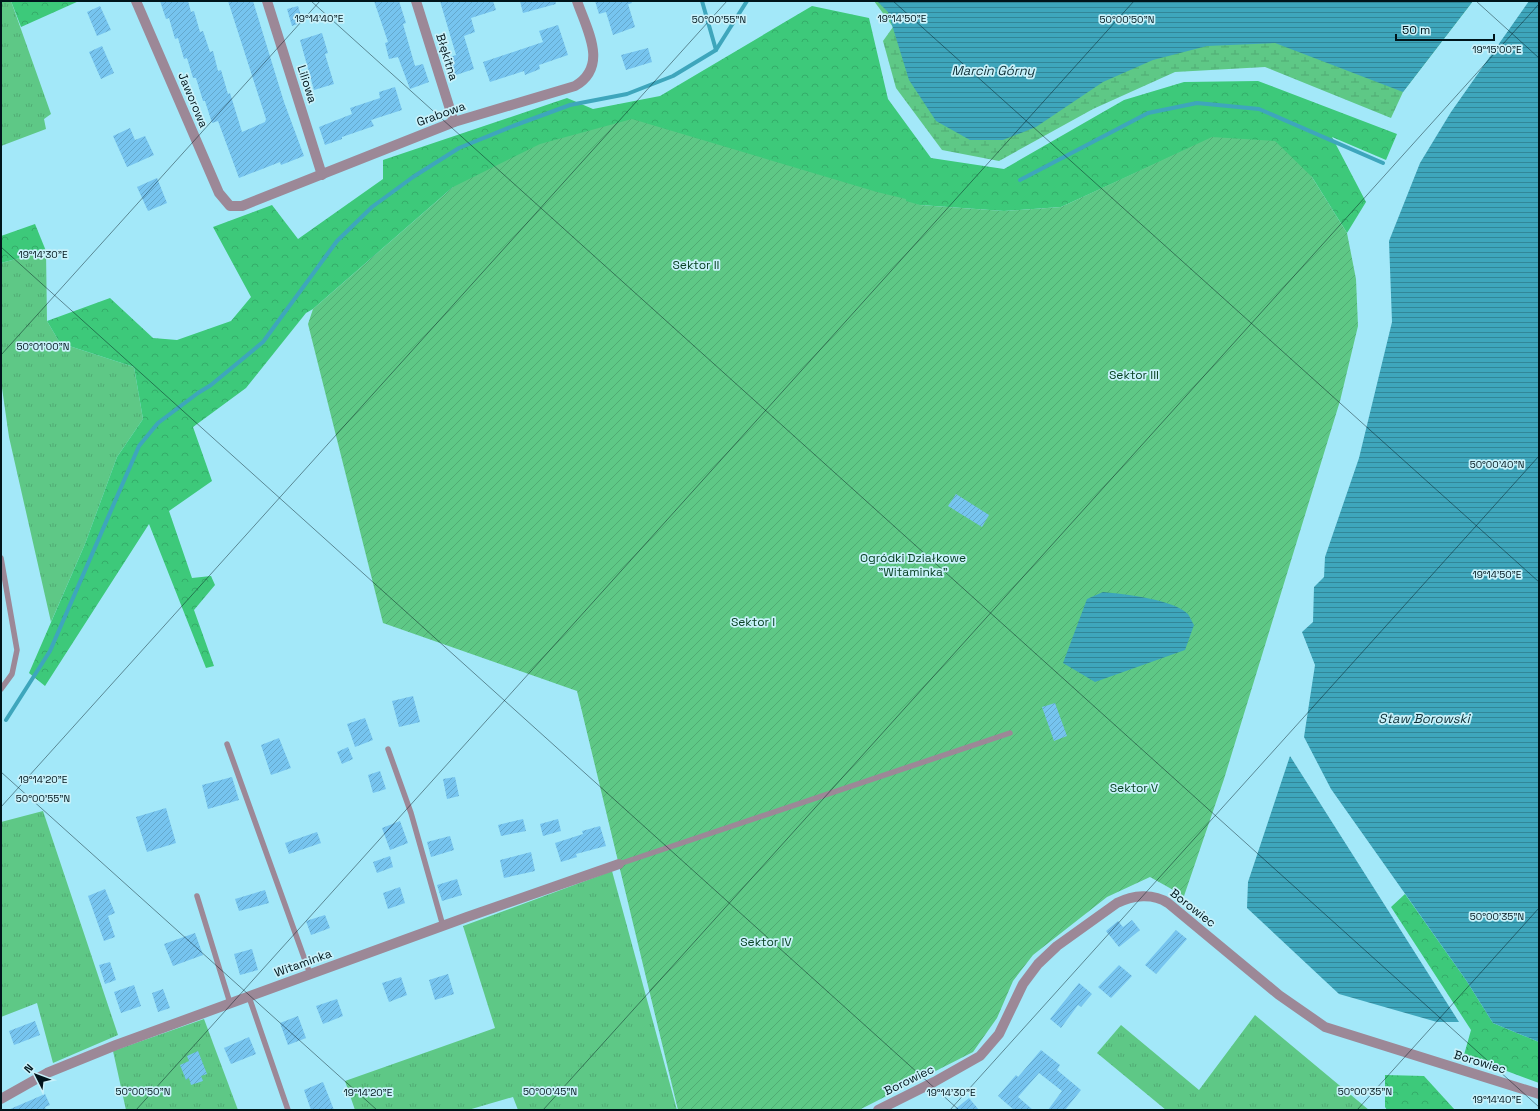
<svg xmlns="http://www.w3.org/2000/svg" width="1540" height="1111" viewBox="0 0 1540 1111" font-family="'Space Grotesk',sans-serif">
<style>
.grass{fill:url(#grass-tufts)}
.forest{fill:url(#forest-crowns)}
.wetland{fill:url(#wetland-marsh)}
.garden{fill:url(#garden-furrows)}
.water{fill:url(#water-rules)}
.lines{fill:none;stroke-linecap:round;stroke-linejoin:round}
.stream{stroke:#3ea6bc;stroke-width:4}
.building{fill:url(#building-hatch)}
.lane{stroke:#9c8897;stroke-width:5.5}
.street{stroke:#9c8897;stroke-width:10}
.ticks{fill:none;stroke:#00151b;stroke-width:1;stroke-opacity:0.45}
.labels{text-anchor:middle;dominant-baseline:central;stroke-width:3.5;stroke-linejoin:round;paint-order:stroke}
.street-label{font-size:12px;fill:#00151b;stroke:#c8f1fa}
.park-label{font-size:12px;fill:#094223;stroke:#c8f1fa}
.water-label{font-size:13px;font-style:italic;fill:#103037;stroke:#c8f1fa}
.ticks-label{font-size:10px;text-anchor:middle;fill:#00151b;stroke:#c8f1fa;stroke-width:3.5;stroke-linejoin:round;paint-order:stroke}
</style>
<defs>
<pattern id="grass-tufts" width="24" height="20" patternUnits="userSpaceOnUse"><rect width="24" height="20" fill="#5ec886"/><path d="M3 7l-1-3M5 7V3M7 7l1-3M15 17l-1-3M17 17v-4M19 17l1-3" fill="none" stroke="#50ab73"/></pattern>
<pattern id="forest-crowns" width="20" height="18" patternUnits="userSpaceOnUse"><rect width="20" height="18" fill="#3dc97a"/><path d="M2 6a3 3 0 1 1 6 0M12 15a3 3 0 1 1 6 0" fill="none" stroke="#34ac69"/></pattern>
<pattern id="wetland-marsh" width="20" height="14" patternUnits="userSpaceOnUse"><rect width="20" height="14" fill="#5ec886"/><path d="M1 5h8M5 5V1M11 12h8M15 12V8" fill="none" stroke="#50ab73"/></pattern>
<pattern id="garden-furrows" width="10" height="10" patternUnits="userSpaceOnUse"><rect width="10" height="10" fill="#5ec886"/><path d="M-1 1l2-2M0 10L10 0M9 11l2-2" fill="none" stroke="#50ab73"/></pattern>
<pattern id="water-rules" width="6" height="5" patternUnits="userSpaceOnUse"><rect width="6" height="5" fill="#3ea6bc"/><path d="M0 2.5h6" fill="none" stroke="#328698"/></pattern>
<pattern id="building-hatch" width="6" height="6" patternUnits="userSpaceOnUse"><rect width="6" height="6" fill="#76c4ef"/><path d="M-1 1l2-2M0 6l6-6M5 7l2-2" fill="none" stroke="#64a8cc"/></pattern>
</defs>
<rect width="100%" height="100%" fill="#a3e8f9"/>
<!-- grass -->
<g class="grass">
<path d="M1 1H11L51 114 44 119 46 129 1 146Z"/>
<path d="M46 251 47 321 60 343 134 367 143 419 117 457 85 544 51 622 9 437 1 381V263Z"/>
<path d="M43 811 118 1035 53 1063 37 1003 1 1017V822Z"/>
<path d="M612 871 677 1110H518L513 1097 468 1110H355L345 1081 495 1028 463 926Z"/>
<path d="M1255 1015 1369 1110H1166L1097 1053 1121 1025 1199 1090Z"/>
<path d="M204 1019 238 1110H126L113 1051Z"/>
</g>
<!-- forest -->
<g class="forest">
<path d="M11 1H79L21 27Z"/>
<path d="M812 6 869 18 888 99 931 158 1004 169 1124 100 1184 82 1258 81 1397 134 1386 160 1332 137 1366 202 1347 233 1312 177 1212 138 1061 207 1004 211 920 205 453 187 313 309 306 313 246 388 193 427 212 481 169 511 192 578 211 576 215 585 194 610 214 666 206 668 149 524 45 686 29 673 85 544 117 457 143 419 134 367 60 343 47 321 110 298 153 338 177 340 231 321 251 297 213 227 272 205 298 239 383 179V160L567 98 593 109 660 96Z"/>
<path d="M35 224 46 251 1 263V236Z"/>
<path d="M1405 894 1466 980 1493 1023 1539 1042V1083L1464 1055 1471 1030 1391 907Z"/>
<path d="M1385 1075 1424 1076 1455 1110H1387L1385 1107Z"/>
</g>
<!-- wetland -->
<path class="wetland" d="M874 1H909L1009 76 1473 1 1403 92 1391 118 1265 67 1175 72 1093 109 999 161 942 150 896 88 883 41 893 27Z"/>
<!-- garden -->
<path class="garden" d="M632 119 877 192 906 199V201L920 205 1004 211 1061 207 1212 137 1275 141 1312 177 1347 233 1356 279 1358 326 1340 401 1224 779 1184 896 1150 877 1107 897 1033 955 1013 981 997 1018 973 1052 859 1110H678L577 691 383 623 308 324 313 309 453 187 540 144Z"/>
<!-- water -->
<g class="water">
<path d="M877 1H1473L1403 92 1275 43 1207 46 1153 60 1103 82 1036 127 1003 140H970L936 121 909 80 888 12Z"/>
<path d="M1529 1H1539V1042L1493 1023 1466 980 1331 789 1304 737 1315 665 1302 632 1313 622 1314 587 1324 577 1325 557 1359 458 1392 322 1389 241 1420 163 1451 112Z"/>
<path d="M1103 592C1125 594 1172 599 1188 614 1190 617 1192 622 1194 625L1185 650 1095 682 1063 663 1087 599Z"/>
<path d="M1290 756 1459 1022H1437L1339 994 1247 908 1248 882Z"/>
</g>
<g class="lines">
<!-- stream -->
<g class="stream">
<path d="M702 1 716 50"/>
<path d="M1020 180 1148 113 1197 103 1259 109 1383 163"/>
<path d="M6 720 50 651 139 446 158 423 198 393 211 385 263 342 337 241 372 207 413 177 459 148 513 126 570 105 627 94 673 76 716 50 747 1"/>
</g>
</g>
<!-- building -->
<g class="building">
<path d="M160 1H188L191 12 194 11 200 32 203 31 210 52 213 51 218 71 221 70 228 94 230 93 242 132 265 122 266 119 228 1H253L284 102 304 156 281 165 280 162 239 178 218 121 212 123 205 101H203L196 78H193L187 58 184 59 178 38 175 39 169 18 166 19Z"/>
<path d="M374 1H399L406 23 403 24 415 66 423 64 429 82 410 89 398 57 389 59 385 43 388 42Z"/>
<path d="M440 1H493L496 10 471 18 475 32 464 36 474 69 453 76 448 58 456 55Z"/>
<path d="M520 1H555L556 4 523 13Z"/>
<path d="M595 1H631L632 3 620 7 628 4 635 27 613 35 606 12 599 14Z"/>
<path d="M100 6 111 30 97 36 87 12Z"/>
<path d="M298 6 303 22 292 26 287 9Z"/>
<path d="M558 25 568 55 539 65 540 69 525 75 524 71 490 82 483 62 543 42 539 31Z"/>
<path d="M322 33 328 53 325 54 334 84 314 90 300 40Z"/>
<path d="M102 46 114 73 101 79 89 52Z"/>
<path d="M648 48 652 62 626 70 621 55Z"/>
<path d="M395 87 402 110 371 120 374 126 342 137V139L325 145 319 127 352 114 350 108 380 98 379 92Z"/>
<path d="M130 128 135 140 145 136 154 155 127 167 113 136Z"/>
<path d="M157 178 167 203 148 211 137 187Z"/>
<path d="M956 494 989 515 982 527 948 506Z"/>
<path d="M413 696 420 722 399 727 392 701Z"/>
<path d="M1055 703 1067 736 1054 741 1042 707Z"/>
<path d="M365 718 373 740 355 747 347 724Z"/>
<path d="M279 738 291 768 271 775 261 745Z"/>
<path d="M348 747 353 759 342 764 337 752Z"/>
<path d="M380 771 386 789 373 793 368 775Z"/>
<path d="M232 777 239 800 208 809 202 785Z"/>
<path d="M455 777 459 796 447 799 443 779Z"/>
<path d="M166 808 176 843 147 852 136 817Z"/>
<path d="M523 819 526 831 501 836 498 825Z"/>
<path d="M558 819 561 831 543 836 540 824Z"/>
<path d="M400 821 408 843 390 850 382 828Z"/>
<path d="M600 826 606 846 576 854 577 857 561 862 555 843 583 834 582 831Z"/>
<path d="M317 832 321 843 289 854 285 843Z"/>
<path d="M450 836 454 850 431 857 427 842Z"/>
<path d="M531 852 535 871 504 878 500 860Z"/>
<path d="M390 856 393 867 377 873 373 862Z"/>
<path d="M457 879 462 895 442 901 437 885Z"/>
<path d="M400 887 405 903 388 909 383 893Z"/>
<path d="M105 889 115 913 108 916 115 937 104 941 88 896Z"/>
<path d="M265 890 269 903 239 911 235 899Z"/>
<path d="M325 915 330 928 311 935 306 921Z"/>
<path d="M1132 920 1140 930 1119 947 1106 931 1118 921 1123 927Z"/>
<path d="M1176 930 1187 939 1156 974 1145 965Z"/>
<path d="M195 933 203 955 173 966 164 944Z"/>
<path d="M252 949 258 970 240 975 234 954Z"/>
<path d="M110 962 116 980 105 984 99 965Z"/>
<path d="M1119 965 1132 976 1111 998 1098 987Z"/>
<path d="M448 974 454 994 435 1000 429 980Z"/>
<path d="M401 977 407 995 389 1002 382 983Z"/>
<path d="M1079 983 1092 994 1081 1007 1078 1005 1061 1028 1050 1019Z"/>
<path d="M134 985 141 1006 121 1013 114 992Z"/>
<path d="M163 989 170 1008 158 1012 152 993Z"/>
<path d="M337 999 343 1016 323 1024 316 1006Z"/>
<path d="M298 1016 306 1038 288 1045 280 1023Z"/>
<path d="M35 1021 40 1035 14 1045 9 1031Z"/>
<path d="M249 1037 256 1054 231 1064 224 1048Z"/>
<path d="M1041 1050 1060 1065 1057 1070 1081 1090 1065 1110H1048L1062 1091 1039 1073 1018 1097 1033 1110H1014L998 1096 1016 1075 1018 1077Z"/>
<path d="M198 1051 207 1074 201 1076 203 1081 191 1085 189 1078 186 1080 180 1065 189 1061 187 1056Z"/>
<path d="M323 1082 334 1110H311L304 1090Z"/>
<path d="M45 1094 50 1105 45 1107 46 1110H8Z"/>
<path d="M969 1098 979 1110H954Z"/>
</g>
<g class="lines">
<!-- lane -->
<g class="lane">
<path d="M1 558 17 650 12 674 1 689"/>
<path d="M227 744 310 974"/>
<path d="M388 749 411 813 443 926"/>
<path d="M619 864 1010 733"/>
<path d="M197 896 230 1003"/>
<path d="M249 997 288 1110"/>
</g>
<!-- street -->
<g class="street">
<path d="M136 1 219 193 230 206H242L454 122 575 86C609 66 587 30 577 1"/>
<path d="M267 1 322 175"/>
<path d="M416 1 454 122"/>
<path d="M1 1099 47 1073 116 1045 467 917 619 864"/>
<path d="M878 1110 934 1082 980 1056 999 1034 1023 984 1038 964 1057 946 1117 903C1133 895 1153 893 1168 903L1279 995 1325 1027 1539 1094"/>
</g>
</g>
<!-- ticks -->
<path class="ticks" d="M311 1 1539 1107M893 1 1539 582M1476 1 1539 58M1 247 959 1110M1 355 320 1M1 772 377 1110M1 807 727 1M136 1110 1134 1M543 1110 1539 4M950 1110 1539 456M1357 1110 1539 908"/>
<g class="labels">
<!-- street labels -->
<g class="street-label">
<text transform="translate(447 57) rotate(73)">Błękitna</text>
<text transform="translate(307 84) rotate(72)">Liliowa</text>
<text transform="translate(193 100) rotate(67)">Jaworowa</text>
<text transform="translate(441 114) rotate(-20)">Grabowa</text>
<text transform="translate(1193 908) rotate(38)">Borowiec</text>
<text transform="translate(303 963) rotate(-20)">Witaminka</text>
<text transform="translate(1480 1062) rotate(17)">Borowiec</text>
<text transform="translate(909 1080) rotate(-26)">Borowiec</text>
</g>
<!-- park labels -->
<g class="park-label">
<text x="696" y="265">Sektor II</text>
<text x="1134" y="375">Sektor III</text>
<text x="913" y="558">Ogródki Działkowe<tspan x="913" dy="14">"Witaminka"</tspan></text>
<text x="753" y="622">Sektor I</text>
<text x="1134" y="788">Sektor V</text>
<text x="766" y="942">Sektor IV</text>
</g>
<!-- water labels -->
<g class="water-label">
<text x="993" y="70">Marcin Górny</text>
<text x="1424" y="718">Staw Borowski</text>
</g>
</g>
<g class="ticks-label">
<text x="319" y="22">19°14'40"E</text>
<text x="902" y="22">19°14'50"E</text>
<text x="719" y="23">50°00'55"N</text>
<text x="1127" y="23">50°00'50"N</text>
<text x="1497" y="53">19°15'00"E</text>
<text x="43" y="258">19°14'30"E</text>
<text x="43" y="350">50°01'00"N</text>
<text x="1497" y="468">50°00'40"N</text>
<text x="1497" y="578">19°14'50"E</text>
<text x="43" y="783">19°14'20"E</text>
<text x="43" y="802">50°00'55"N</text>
<text x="1497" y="920">50°00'35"N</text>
<text x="143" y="1095">50°00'50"N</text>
<text x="550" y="1095">50°00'45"N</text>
<text x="1365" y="1095">50°00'35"N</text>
<text x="368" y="1096">19°14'20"E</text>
<text x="951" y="1096">19°14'30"E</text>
<text x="1497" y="1103">19°14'40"E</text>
</g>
<!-- border -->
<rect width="1540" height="1111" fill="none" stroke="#00151b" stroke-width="4"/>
<!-- north arrow -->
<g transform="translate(36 1075) rotate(312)" stroke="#c8f1fa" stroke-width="3" paint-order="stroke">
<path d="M0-3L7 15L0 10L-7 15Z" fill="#00151b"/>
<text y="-6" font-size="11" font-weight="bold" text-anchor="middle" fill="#00151b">N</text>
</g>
<!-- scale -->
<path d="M1396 34v6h98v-6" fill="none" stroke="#00151b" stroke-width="2"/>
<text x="1402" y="34" font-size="12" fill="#00151b" stroke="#c8f1fa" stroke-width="3" paint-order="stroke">50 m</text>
</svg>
